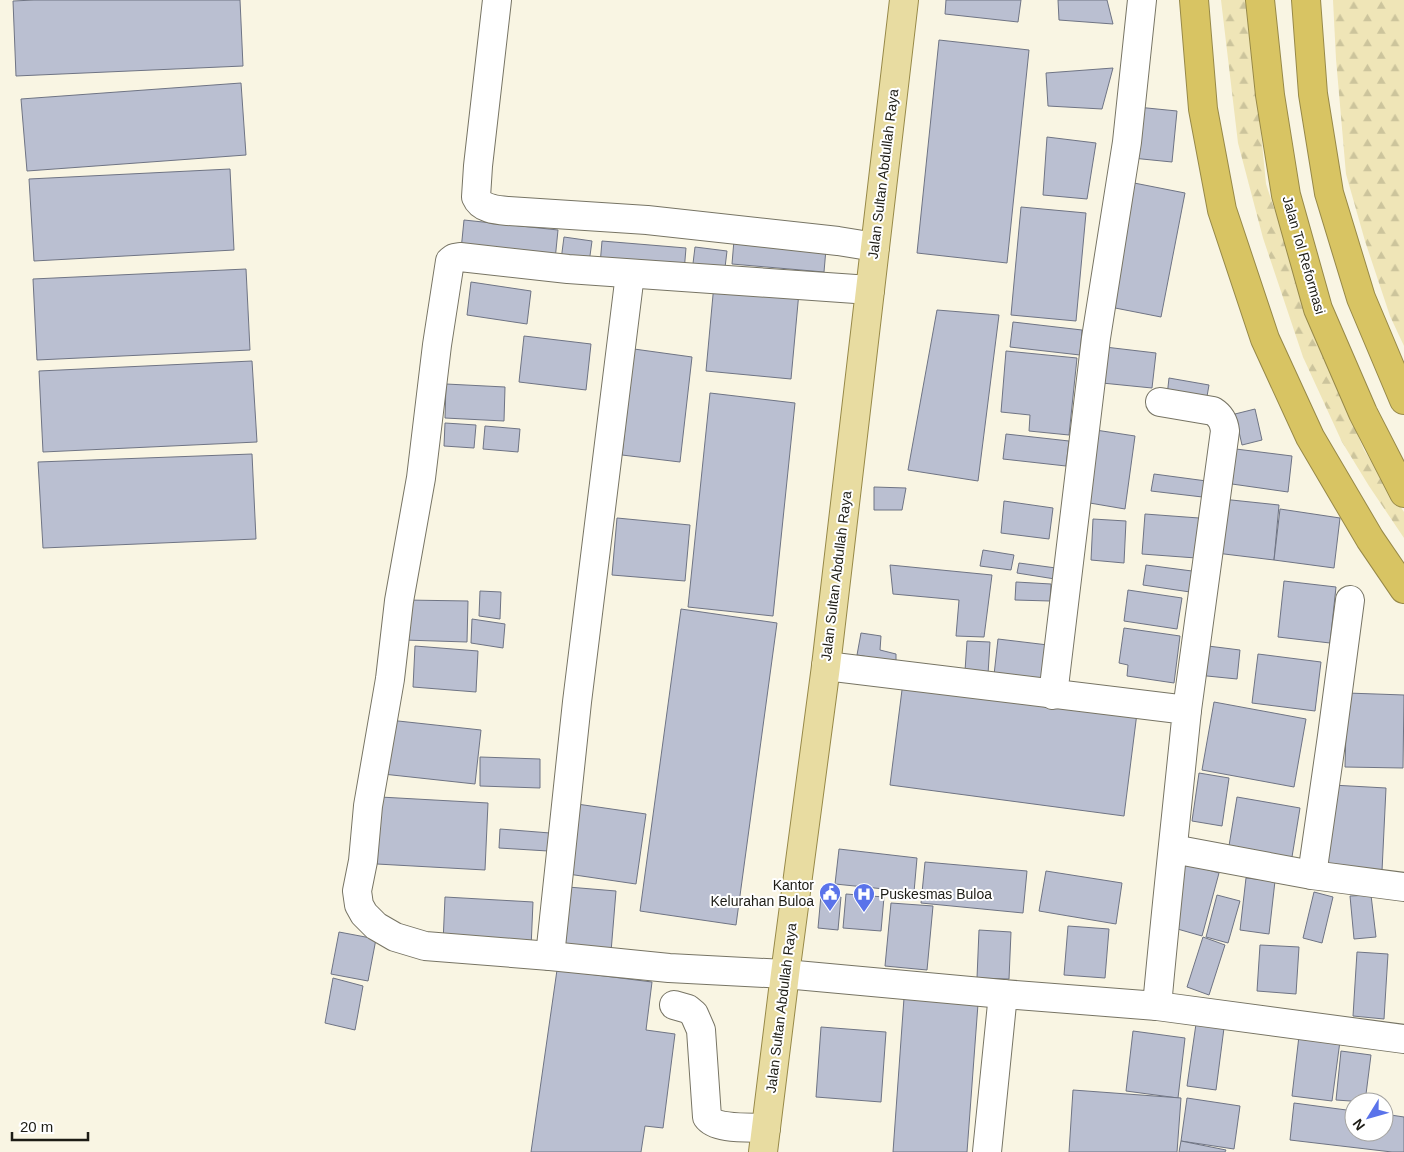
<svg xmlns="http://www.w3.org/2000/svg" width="1404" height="1152" viewBox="0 0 1404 1152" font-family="Helvetica,sans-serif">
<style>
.forest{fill:url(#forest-firs)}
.building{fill:#babfd1;stroke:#6f7484}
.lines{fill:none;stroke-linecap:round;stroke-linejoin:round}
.minor-casing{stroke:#777464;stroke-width:30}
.major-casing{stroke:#978948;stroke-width:30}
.highway-casing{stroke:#978948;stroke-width:30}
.minor{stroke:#fff;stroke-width:28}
.major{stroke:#e8dca1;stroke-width:28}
.highway{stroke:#d8c463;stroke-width:28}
.labels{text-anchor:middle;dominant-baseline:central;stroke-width:4;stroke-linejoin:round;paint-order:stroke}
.street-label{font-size:14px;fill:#1d1c15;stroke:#fff}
.poi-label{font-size:14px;fill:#1d1c15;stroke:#fff;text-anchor:end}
</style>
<defs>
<pattern id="forest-firs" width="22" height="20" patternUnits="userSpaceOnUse" patternTransform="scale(1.25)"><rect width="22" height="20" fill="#efe5b7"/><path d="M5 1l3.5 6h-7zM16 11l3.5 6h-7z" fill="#ccc49c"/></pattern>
</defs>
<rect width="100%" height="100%" fill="#f9f5e3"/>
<!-- forest -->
<g class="forest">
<path d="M1221 0H1248L1266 184 1319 344 1364 450 1404 512V538L1369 486 1342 442 1303 357 1263 238 1238 143Z"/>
<path d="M1333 0H1404V346L1390 316 1365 241 1346 174 1336 59Z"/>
</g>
<!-- building -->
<g class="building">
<path d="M34 0H240L243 66 16 76 13 1Z"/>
<path d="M946 0H1021L1018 22 945 14Z"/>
<path d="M1058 0H1107L1113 24 1059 20Z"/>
<path d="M939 40 1029 50 1007 263 917 253Z"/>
<path d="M1113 68 1102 109 1048 106 1046 73Z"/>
<path d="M241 83 246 155 27 171 21 99Z"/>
<path d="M1137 107 1177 111 1172 162 1132 158Z"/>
<path d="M1047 137 1096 143 1087 199 1043 195Z"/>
<path d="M230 169 234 250 34 261 29 179Z"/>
<path d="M1129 182 1185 193 1161 317 1105 306Z"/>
<path d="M1021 207 1086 213 1076 321 1011 315Z"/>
<path d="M464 220 558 230 555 260 461 250Z"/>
<path d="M564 237 592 241 589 263 561 260Z"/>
<path d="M734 240 826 249 824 272 732 264Z"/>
<path d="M602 241 686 248 684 272 600 265Z"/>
<path d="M695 247 727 251 724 276 692 272Z"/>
<path d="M246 269 250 350 37 360 33 279Z"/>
<path d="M471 282 531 291 527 324 467 315Z"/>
<path d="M714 284 799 292 791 379 706 371Z"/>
<path d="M937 310 999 315 978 481 908 470Z"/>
<path d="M1013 322 1082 330 1080 355 1010 347Z"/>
<path d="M524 336 591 344 586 390 519 382Z"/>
<path d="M1105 347 1156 353 1152 388 1102 383Z"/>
<path d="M634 349 692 357 680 462 622 455Z"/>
<path d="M1006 351 1077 358 1069 435 1029 431 1030 415 1001 412Z"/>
<path d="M252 361 257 442 43 452 39 371Z"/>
<path d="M1169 378 1209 385 1206 402 1167 396Z"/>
<path d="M446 384 505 387 504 421 445 418Z"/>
<path d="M710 393 795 403 773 616 688 607Z"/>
<path d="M1255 409 1262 440 1242 445 1235 414Z"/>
<path d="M445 423 476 425 474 448 444 446Z"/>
<path d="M485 426 520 429 518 452 483 449Z"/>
<path d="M1089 429 1135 436 1125 509 1078 501Z"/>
<path d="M1006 434 1069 441 1066 466 1003 459Z"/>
<path d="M1236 449 1292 456 1288 492 1232 484Z"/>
<path d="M252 454 256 539 43 548 38 462Z"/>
<path d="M1154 474 1214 482 1211 498 1151 491Z"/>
<path d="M874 487 906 488 902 510H874Z"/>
<path d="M1222 499 1279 505 1274 560 1216 553Z"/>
<path d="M1004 501 1053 508 1049 539 1001 533Z"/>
<path d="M1280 509 1340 518 1334 568 1274 560Z"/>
<path d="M1145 514 1199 518 1196 558 1142 554Z"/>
<path d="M617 518 690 525 685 581 612 575Z"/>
<path d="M1093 519 1126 521 1124 563 1091 560Z"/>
<path d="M983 550 1014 555 1011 570 980 566Z"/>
<path d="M1019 563 1056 568 1055 579 1017 573Z"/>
<path d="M890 565 992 575 984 637 956 636 959 600 893 594Z"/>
<path d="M1146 565 1192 571 1190 592 1143 585Z"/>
<path d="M1284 581 1336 587 1330 643 1278 637Z"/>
<path d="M1016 582 1051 584 1050 601 1015 600Z"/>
<path d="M1128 590 1182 598 1177 629 1124 621Z"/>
<path d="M480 591 501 592 500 619 479 616Z"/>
<path d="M406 600 468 601 467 642 404 640Z"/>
<path d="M681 609 777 623 736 925 640 911Z"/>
<path d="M472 619 505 624 503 648 471 643Z"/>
<path d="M1124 628 1180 636 1174 683 1127 676 1128 665 1119 663Z"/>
<path d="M861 633 881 636 880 650 896 654V662L857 655Z"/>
<path d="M998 639 1048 645 1044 680 994 675Z"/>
<path d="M967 641 990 642 988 674 965 671Z"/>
<path d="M1200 645 1240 650 1237 679 1197 675Z"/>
<path d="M415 646 478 651 476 692 413 687Z"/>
<path d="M1258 654 1321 662 1315 711 1252 703Z"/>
<path d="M903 682 1137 713 1124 816 890 785Z"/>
<path d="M1347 693 1404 695 1403 768 1345 767Z"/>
<path d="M1214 702 1306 719 1294 787 1202 770Z"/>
<path d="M389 720 481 730 475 784 383 774Z"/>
<path d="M480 757 540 759V788L480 786Z"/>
<path d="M1199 773 1229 778 1222 826 1192 821Z"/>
<path d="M1332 785 1386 788 1382 871 1327 867Z"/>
<path d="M380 797 488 803 485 870 377 864Z"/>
<path d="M1237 797 1300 808 1291 863 1228 852Z"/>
<path d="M577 804 646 814 636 884 568 874Z"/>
<path d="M500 829 550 833 548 851 499 848Z"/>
<path d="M839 849 917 858 914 892 835 884Z"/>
<path d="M925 862 1027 871 1023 913 921 903Z"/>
<path d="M1184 863 1219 873 1202 936 1167 926Z"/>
<path d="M1046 871 1122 883 1116 924 1039 911Z"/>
<path d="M1246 878 1275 881 1269 934 1240 930Z"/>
<path d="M568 887 616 891 611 952 564 948Z"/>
<path d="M1314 892 1333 897 1322 943 1303 938Z"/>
<path d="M846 894 884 897 881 931 843 928Z"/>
<path d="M821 895 841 897 838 930 818 928Z"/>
<path d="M1217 895 1240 901 1228 943 1206 937Z"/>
<path d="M1371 895 1376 937 1354 939 1350 896Z"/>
<path d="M445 897 533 902 531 948 443 943Z"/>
<path d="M891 903 933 906 927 970 885 966Z"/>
<path d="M1068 926 1109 929 1105 978 1064 975Z"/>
<path d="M979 930 1011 932 1009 979 977 978Z"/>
<path d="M339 932 376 939 368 981 331 974Z"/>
<path d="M1203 937 1225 945 1209 995 1187 987Z"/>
<path d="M1260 945 1299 947 1296 994 1257 991Z"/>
<path d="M1357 952 1388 954 1384 1019 1353 1016Z"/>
<path d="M557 970 652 982 646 1030 675 1034 663 1128 645 1126 641 1152H531Z"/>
<path d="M333 978 363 986 355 1030 325 1023Z"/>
<path d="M904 998 978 1004 967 1152H893Z"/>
<path d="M1196 1024 1224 1028 1216 1090 1187 1086Z"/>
<path d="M821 1027 886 1032 881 1102 816 1097Z"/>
<path d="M1133 1031 1185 1038 1178 1098 1126 1091Z"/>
<path d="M1299 1036 1340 1041 1332 1101 1292 1096Z"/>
<path d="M1341 1051 1371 1055 1365 1102 1336 1100Z"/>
<path d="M1073 1090 1181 1098 1177 1152H1069Z"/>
<path d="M1187 1098 1240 1106 1234 1149 1181 1141Z"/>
<path d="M1294 1103 1354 1111V1132H1384V1114L1404 1117V1152H1392L1290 1140Z"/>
<path d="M1181 1141 1226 1150 1225 1152H1179Z"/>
</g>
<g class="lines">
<!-- minor casing -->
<g class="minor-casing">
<g id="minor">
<path d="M497 0 478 166 476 197C481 209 496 210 508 211L647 220 838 241 875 247"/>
<path d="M1160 402 1213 411C1221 416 1224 422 1225 431L1187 710"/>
<path d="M826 666 1187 710C1177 809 1166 907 1157 1006L1003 994 785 974 669 968 550 956 425 946 395 937 376 926 364 914 359 905 357 891 363 861 368 806 390 679 399 601 421 478 437 345 450 261 454 258 460 257 568 269 870 290"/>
<path d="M1053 695 1096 338 1127 142 1142 0"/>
<path d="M1173 849 1312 875 1404 887"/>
<path d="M1312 875 1332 736 1350 600"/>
<path d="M550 956 577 702 630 274"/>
<path d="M674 1005 688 1009 694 1014 701 1030 707 1117C716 1130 750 1127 766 1128"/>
<path d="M1157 1006 1404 1039"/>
<path d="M987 1152 1003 994"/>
</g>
</g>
<!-- major casing -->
<g class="major-casing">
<path id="major" d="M763 1152 785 974 826 666 904 0"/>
</g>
<!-- highway casing -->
<g class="highway-casing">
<g id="highway">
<path d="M1194 0 1203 109 1222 210 1265 339 1310 437 1370 539 1404 589"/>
<path d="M1260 0 1270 95 1286 195 1318 309 1363 413 1404 493"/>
<path d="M1306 0 1313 94 1329 193 1361 298 1404 400"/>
</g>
</g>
<!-- minor -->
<use href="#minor" class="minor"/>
<!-- major -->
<use href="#major" class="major"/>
<!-- highway -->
<use href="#highway" class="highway"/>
</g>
<!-- icons -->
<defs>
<g id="civic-pin" transform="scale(1.125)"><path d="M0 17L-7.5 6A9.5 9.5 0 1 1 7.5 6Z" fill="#5a73ea" stroke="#fff"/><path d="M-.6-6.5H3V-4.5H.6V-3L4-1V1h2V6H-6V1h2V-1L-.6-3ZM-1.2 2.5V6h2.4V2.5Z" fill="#fff"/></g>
<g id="hospital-pin" transform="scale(1.125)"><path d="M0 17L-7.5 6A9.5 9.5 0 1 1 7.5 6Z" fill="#5a73ea" stroke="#fff"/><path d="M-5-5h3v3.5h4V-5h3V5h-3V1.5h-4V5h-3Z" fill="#fff"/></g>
</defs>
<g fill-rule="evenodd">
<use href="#civic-pin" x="830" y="893"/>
<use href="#hospital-pin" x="864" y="894"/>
</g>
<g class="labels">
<!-- street labels -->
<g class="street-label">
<text transform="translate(883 174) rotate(-83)">Jalan Sultan Abdullah Raya</text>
<text transform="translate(1304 255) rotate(74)">Jalan Tol Reformasi</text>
<text transform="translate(836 576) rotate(-83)">Jalan Sultan Abdullah Raya</text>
<text transform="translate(781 1008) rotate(-83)">Jalan Sultan Abdullah Raya</text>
</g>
<!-- poi labels -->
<g class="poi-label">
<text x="814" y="885">Kantor<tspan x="814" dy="16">Kelurahan Buloa</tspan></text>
<text x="880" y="894" text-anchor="start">Puskesmas Buloa</text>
</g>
</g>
<!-- north arrow -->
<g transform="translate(1369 1117) rotate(233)"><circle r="24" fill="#ffffff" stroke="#a5a4a1"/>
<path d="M0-4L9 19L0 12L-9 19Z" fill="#5a73ea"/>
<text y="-8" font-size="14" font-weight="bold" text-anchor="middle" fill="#1d1c15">N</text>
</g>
<!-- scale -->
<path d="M12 1132v8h76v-8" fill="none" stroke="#1d1c15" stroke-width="2.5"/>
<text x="20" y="1132" font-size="15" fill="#1d1c15" stroke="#ffffff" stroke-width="4" paint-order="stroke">20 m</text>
</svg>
